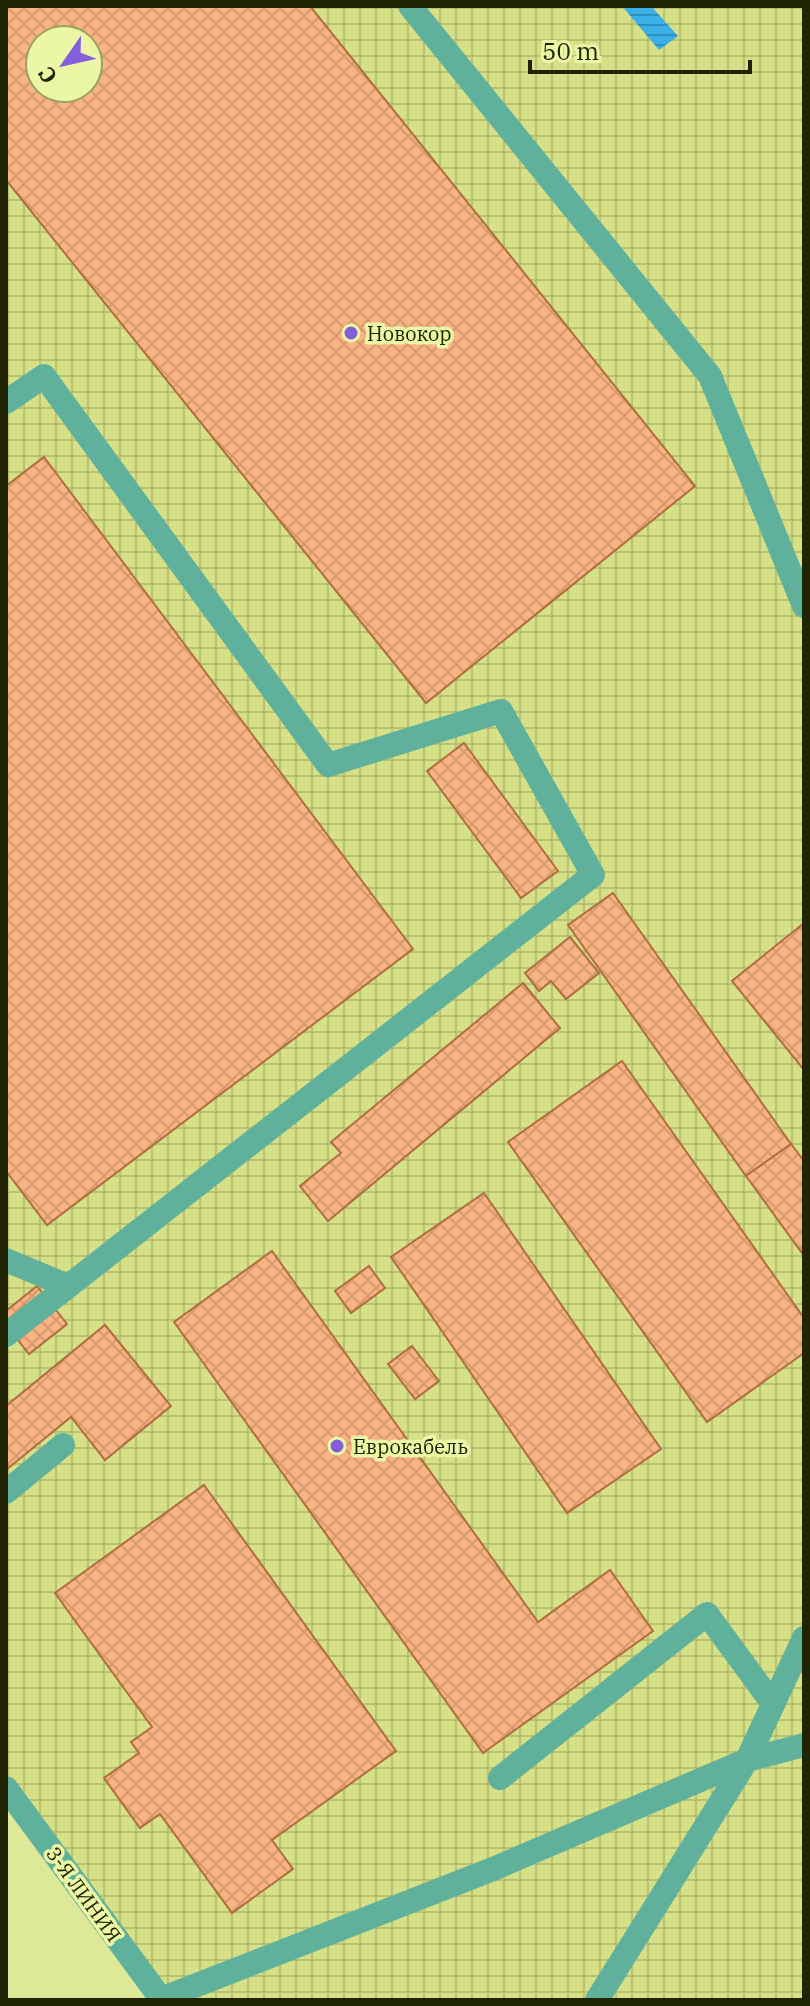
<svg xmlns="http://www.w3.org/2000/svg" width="810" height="2006" viewBox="0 0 810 2006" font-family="'IBM Plex Serif',serif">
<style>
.industrial{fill:url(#industrial-grid);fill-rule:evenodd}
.water{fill:url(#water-rules)}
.building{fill:url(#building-cross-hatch);stroke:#af6e3f;stroke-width:2;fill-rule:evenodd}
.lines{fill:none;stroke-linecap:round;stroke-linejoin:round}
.minor{stroke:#60b19c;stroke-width:24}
.poi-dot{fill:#855ed9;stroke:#ebf7a5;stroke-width:3}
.labels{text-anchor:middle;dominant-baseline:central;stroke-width:7;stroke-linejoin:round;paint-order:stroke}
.poi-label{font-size:20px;fill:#212403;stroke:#ebf7a5;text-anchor:start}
.street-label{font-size:20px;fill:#212403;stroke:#ebf7a5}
</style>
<defs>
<pattern id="industrial-grid" width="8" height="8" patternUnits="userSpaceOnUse" patternTransform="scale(2)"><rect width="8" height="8" fill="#d5e087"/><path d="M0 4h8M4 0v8" fill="none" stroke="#b7c073"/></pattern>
<pattern id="water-rules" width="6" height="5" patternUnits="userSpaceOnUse" patternTransform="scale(2)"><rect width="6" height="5" fill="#3aafe8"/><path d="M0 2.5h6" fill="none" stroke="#308eba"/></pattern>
<pattern id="building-cross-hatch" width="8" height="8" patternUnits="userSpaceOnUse" patternTransform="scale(2)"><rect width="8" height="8" fill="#f9b282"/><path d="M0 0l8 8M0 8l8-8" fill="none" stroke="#d5996f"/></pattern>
</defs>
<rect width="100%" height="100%" fill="#dee998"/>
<!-- industrial -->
<path class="industrial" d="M6 6H804V2000H162L6 1788ZM40 40H88V88H40Z"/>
<!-- water -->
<path class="water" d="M622 6H651L678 36 659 50Z"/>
<!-- building -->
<g class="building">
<path d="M6 6H310L695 486 426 703 6 180ZM40 40H88V88H40Z"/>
<path d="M44 457 413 949 47 1225 6 1171V486Z"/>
<path d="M464 743 558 871 521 898 427 771Z"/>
<path d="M613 893 791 1144 746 1176 568 925Z"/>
<path d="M804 923V1070L732 981Z"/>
<path d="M570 937 599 973 566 999 551 981 539 991 525 973Z"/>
<path d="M523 983 560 1028 328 1221 300 1186 341 1153 331 1142Z"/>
<path d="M622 1061 804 1318V1353L707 1422 508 1142Z"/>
<path d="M791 1144 804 1161V1256L746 1176Z"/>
<path d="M484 1193 661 1449 567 1513 391 1257Z"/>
<path d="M272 1251 538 1622 610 1570 653 1631 483 1753 174 1322Z"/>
<path d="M369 1266 385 1288 351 1313 335 1291Z"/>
<path d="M37 1286 67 1324 29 1354 6 1325V1311Z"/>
<path d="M105 1325 171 1406 105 1460 71 1417 6 1470V1406Z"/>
<path d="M412 1346 439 1381 415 1399 388 1364Z"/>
<path d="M204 1485 396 1751 272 1840 293 1869 232 1913 160 1814 140 1828 104 1778 139 1753 131 1742 152 1727 55 1593Z"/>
</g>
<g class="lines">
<!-- minor -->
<g class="minor">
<path d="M410 6 710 376 804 606"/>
<path d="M6 402 44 376 328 765 501 711 593 875 6 1335"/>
<path d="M6 1260 68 1286"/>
<path d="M6 1492 63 1445"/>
<path d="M500 1778 707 1614 773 1704"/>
<path d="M6 1788 162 2000"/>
<path d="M161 1999 493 1869 747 1760 804 1745"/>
<path d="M597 2000 747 1760 804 1638"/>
</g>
</g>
<!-- markers -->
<g class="poi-dot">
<circle cx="351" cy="333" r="8"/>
<circle cx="337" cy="1446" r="8"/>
</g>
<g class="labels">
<!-- poi labels -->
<g class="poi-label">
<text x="367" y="333">Новокор</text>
<text x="353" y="1446">Еврокабель</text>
</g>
<!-- street labels -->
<g class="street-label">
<text transform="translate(84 1894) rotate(54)">3-Я ЛИНИЯ</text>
</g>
</g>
<!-- border -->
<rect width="810" height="2006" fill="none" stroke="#212403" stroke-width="16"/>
<!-- north arrow -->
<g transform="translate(64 64) rotate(236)"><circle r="38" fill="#ebf7a5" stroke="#9aa364" stroke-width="2"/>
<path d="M0-6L14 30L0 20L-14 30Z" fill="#855ed9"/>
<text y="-12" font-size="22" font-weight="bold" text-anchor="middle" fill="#212403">С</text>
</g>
<!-- scale -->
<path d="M530 60v12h220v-12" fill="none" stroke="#212403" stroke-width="4"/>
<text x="542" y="60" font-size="24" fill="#212403" stroke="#ebf7a5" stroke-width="6" paint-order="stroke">50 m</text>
</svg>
